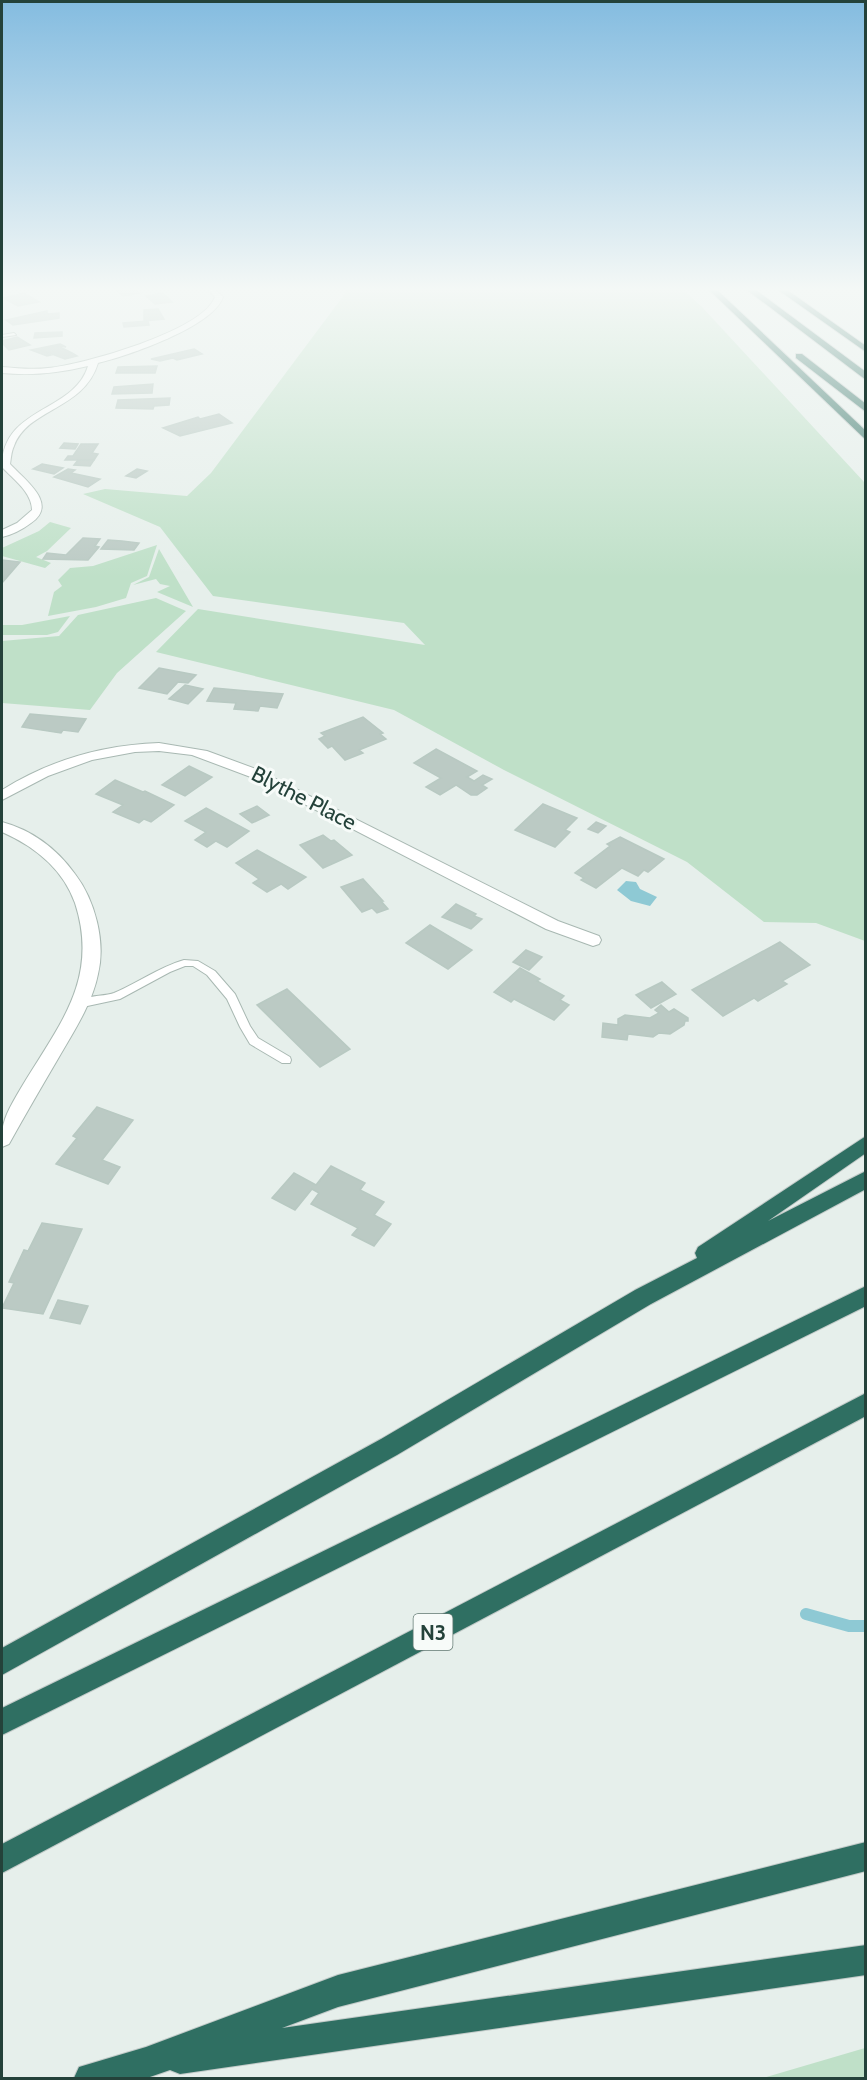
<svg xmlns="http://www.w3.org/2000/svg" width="867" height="2080" viewBox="0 0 867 2080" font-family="Cabin,sans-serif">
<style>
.green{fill:#bfe0c8}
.water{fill:#8ec9d4}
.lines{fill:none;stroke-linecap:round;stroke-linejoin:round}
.stream{stroke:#8ec9d4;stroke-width:12}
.building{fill:#bbcac4;stroke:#b8c9c2;stroke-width:1.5}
.service-casing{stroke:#a8b8b2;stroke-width:2}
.minor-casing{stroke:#a8b8b2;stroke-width:2}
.motorway-casing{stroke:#c2cac8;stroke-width:2}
.service{fill:#fff;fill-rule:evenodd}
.minor{fill:#fff;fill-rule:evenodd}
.motorway{fill:#2f6f62;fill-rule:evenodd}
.labels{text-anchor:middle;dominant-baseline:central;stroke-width:6;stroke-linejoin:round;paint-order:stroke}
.shield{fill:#f7fbf9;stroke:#637a73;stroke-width:1.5}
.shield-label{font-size:21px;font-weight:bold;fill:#24423a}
.street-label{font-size:22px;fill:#24423a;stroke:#f7fbf9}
</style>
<rect width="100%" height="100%" fill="#e6efeb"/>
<!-- green -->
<g class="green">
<path d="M350 287H680L702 307 865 483V941L816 923 764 922 687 862 504 770 394 710 156 652 198 609 425 645 404 623 213 596 160 527 83 494 105 489 187 496 211 473Z"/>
<path d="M50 522 71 528 47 551 36 557 51 563 45 568 2 556V548L39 531Z"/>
<path d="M157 545 147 576 131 583 126 598 96 607 48 616 54 592 62 586 58 580 70 568 93 566Z"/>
<path d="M159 549 193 607 157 592 170 586 160 584 156 579 133 585 149 577Z"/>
<path d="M156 598 186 611 117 673 90 710 2 703V641L59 636 78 615Z"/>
<path d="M70 616 58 632 47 635H2V625H22Z"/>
<path d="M865 2048V2078H763Z"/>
</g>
<!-- water -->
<path class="water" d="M626 881 636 882 640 889 657 897 650 906 631 901 617 890Z"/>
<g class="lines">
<!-- stream -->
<path class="stream" d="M806 1614 849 1626H866"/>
</g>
<!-- building -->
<g class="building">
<path d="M111 287H135L137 288 133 289 140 293 124 296Z"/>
<path d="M24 293 39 302 18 306 3 298Z"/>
<path d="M163 293 172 302 155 304 146 296Z"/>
<path d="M158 309 164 319 144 321V310Z"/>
<path d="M47 311V314L59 313V318L13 325 6 320Z"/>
<path d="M148 321 149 325 124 327 123 323Z"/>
<path d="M62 332V336L34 338 35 333Z"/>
<path d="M17 337 30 345 9 350 2 343V341Z"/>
<path d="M60 344 66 347 58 346 41 350 51 355 47 356 31 350Z"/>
<path d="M58 346 72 353 77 356 65 359 41 350Z"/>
<path d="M194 349 202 354 177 360 173 358 160 361 151 359Z"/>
<path d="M157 366 155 373H116L118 367Z"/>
<path d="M153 384 152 393 112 394 114 387Z"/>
<path d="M170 398 169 405 154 406 153 409 116 408 118 400Z"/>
<path d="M219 414 232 423 180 436 163 428 198 417 200 419Z"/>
<path d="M64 443 78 444 75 449 60 448Z"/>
<path d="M81 444H98L92 453 98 454 94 460H65L68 456H73Z"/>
<path d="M78 460H94L90 466 74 465Z"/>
<path d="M42 464 63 468 54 474 33 469Z"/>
<path d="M68 469 75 470 71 473 100 479 88 487 54 477Z"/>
<path d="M137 469 147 471 136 478 126 476Z"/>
<path d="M83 538 100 539 95 546 99 547 88 560 43 559 47 553 66 555Z"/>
<path d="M108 540 122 541 139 543 134 550 101 549Z"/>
<path d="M2 560 20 562 2 583Z"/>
<path d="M159 668 196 675 188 683 178 682 167 694 139 688Z"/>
<path d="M185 685 203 689 188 704 169 699Z"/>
<path d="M214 688 283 694 277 708 260 706 258 711 234 709 236 703 207 701Z"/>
<path d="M30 714 86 719 78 732 63 730 61 733 22 727Z"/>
<path d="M363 717 383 733 380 734 386 739 359 750 363 753 345 760 332 746 328 748 319 739 325 736 321 733Z"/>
<path d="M436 749 477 771 467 777 474 781 483 775 492 779 482 785 487 788 477 795H471L456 785 440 795 426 787 441 778 414 763Z"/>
<path d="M189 766 212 777 185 796 162 785Z"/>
<path d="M115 780 143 792 145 791 174 805 151 822 144 819 139 823 113 812 123 805 96 794Z"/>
<path d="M543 804 577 818 565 830 570 832 555 847 515 830Z"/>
<path d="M257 806 269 815 252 823 240 814Z"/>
<path d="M206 808 249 831 227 847 216 841 207 847 195 840 206 832 185 821Z"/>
<path d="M596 822 606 826 598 833 588 829Z"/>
<path d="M323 835 331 841 334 840 352 855 323 868 300 845Z"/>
<path d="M620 837 664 859 648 872 644 870 638 876 622 868 596 888 581 880 584 878 575 873 610 846 607 844Z"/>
<path d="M257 850 306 877 288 889 281 884 267 892 253 883 259 879 236 863Z"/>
<path d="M363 879 383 901H381L388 909 377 913 372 908 362 912 341 887Z"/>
<path d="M456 904 476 914 474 916 482 919 471 929 442 917Z"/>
<path d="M430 925 472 950 448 969 406 943Z"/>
<path d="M780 942 810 965 782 981 787 984 758 1001 754 998 723 1016 692 990Z"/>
<path d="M526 950 542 957 529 970 513 962Z"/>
<path d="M520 968 540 979 537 981 564 996 560 1000 569 1005 554 1020 514 999 511 1002 494 992Z"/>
<path d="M662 982 676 994 651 1008 636 995Z"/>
<path d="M287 989 350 1049 320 1067 257 1005Z"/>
<path d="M661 1005 669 1012 674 1009 688 1018V1021H685L684 1025 670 1034 659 1033 653 1037 628 1034 627 1040 602 1037 603 1023 618 1025V1019L625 1015 650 1018 659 1013 655 1010Z"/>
<path d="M97 1107 133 1120 102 1160 120 1167 108 1184 56 1164 77 1138 73 1136Z"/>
<path d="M331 1166 365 1183 360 1190 384 1202 374 1215 391 1224 374 1246 352 1235 358 1228 311 1204 319 1193 312 1189 295 1210 272 1198 294 1173 316 1185Z"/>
<path d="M42 1223 82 1229 43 1314 2 1308 14 1283 9 1282 24 1250 28 1251Z"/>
<path d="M58 1300 88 1306 80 1324 50 1318Z"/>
</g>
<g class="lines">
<!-- service casing -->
<g class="service-casing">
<g id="service">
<path d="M14 333 16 335 2 337V335Z"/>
<path d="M184 960 198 961 215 971 235 994 250 1026 258 1038 290 1057 291 1060 290 1063H282L250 1044 240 1027 227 999 207 975 193 966H185L170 972 120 999 78 1008 73 1004C82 995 102 997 114 993 138 983 159 967 184 960Z"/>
</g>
</g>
<!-- minor casing -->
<g class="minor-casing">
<g id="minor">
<path d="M205 287H213L223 297C213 327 127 356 98 363 84 410 28 408 14 446 11 452 11 459 10 464 25 480 59 504 31 523 23 529 12 535 2 537V530L17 523 32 510C32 492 13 479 2 467 2 406 74 413 88 366 59 373 31 376 2 373V367C17 368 32 370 48 368 82 365 203 331 215 297Z"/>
<path d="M159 743 207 751 256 769 558 921 599 936 601 940 599 944 593 946 546 929 256 779 192 755 159 751 135 752 92 760 48 776 2 800V790C50 760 102 745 159 743Z"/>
<path d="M2 822C32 830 57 849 75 874 95 900 106 942 98 974 92 1004 74 1031 59 1057 42 1086 25 1115 9 1144L2 1147C0 1121 9 1109 21 1088 58 1026 100 980 75 903 63 869 34 846 2 832Z"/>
</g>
</g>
<!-- motorway casing -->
<g class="motorway-casing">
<g id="motorway">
<path d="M706 287H714L866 431V440Z"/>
<path d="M743 287H752L866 372V380Z"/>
<path d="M774 287H783L866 346V352Z"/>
<path d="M796 354H802L866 404V412L796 358Z"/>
<path d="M866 1136V1153L768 1221 866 1171V1189L651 1304 397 1455 2 1675V1648L381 1439 635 1290 697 1258 695 1253 698 1247Z"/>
<path d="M866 1286V1306L2 1735V1708Z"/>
<path d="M866 1393V1416L2 1873V1844Z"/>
<path d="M866 1842V1871L338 2007 282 2028 866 1945V1975L180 2074 170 2070 147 2078H74L79 2067 146 2047 338 1975Z"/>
</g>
</g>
<!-- service -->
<use href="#service" class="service"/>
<!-- minor -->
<use href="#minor" class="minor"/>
<!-- motorway -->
<use href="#motorway" class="motorway"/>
</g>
<!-- sky -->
<linearGradient id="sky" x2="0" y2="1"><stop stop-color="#84bce0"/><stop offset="0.5" stop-color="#f4f8f6"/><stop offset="1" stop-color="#f4f8f6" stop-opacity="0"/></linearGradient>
<rect width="867" height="578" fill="url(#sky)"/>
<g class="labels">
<!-- shield labels -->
<rect class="shield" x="413.5" y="1614" width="39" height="36" rx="4.5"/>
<g class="shield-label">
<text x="433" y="1632">N3</text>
</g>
<!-- street labels -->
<g class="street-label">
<text transform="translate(304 798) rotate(27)">Blythe Place</text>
</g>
</g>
<!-- border -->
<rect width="867" height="2080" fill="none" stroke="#24423a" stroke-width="6"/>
</svg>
